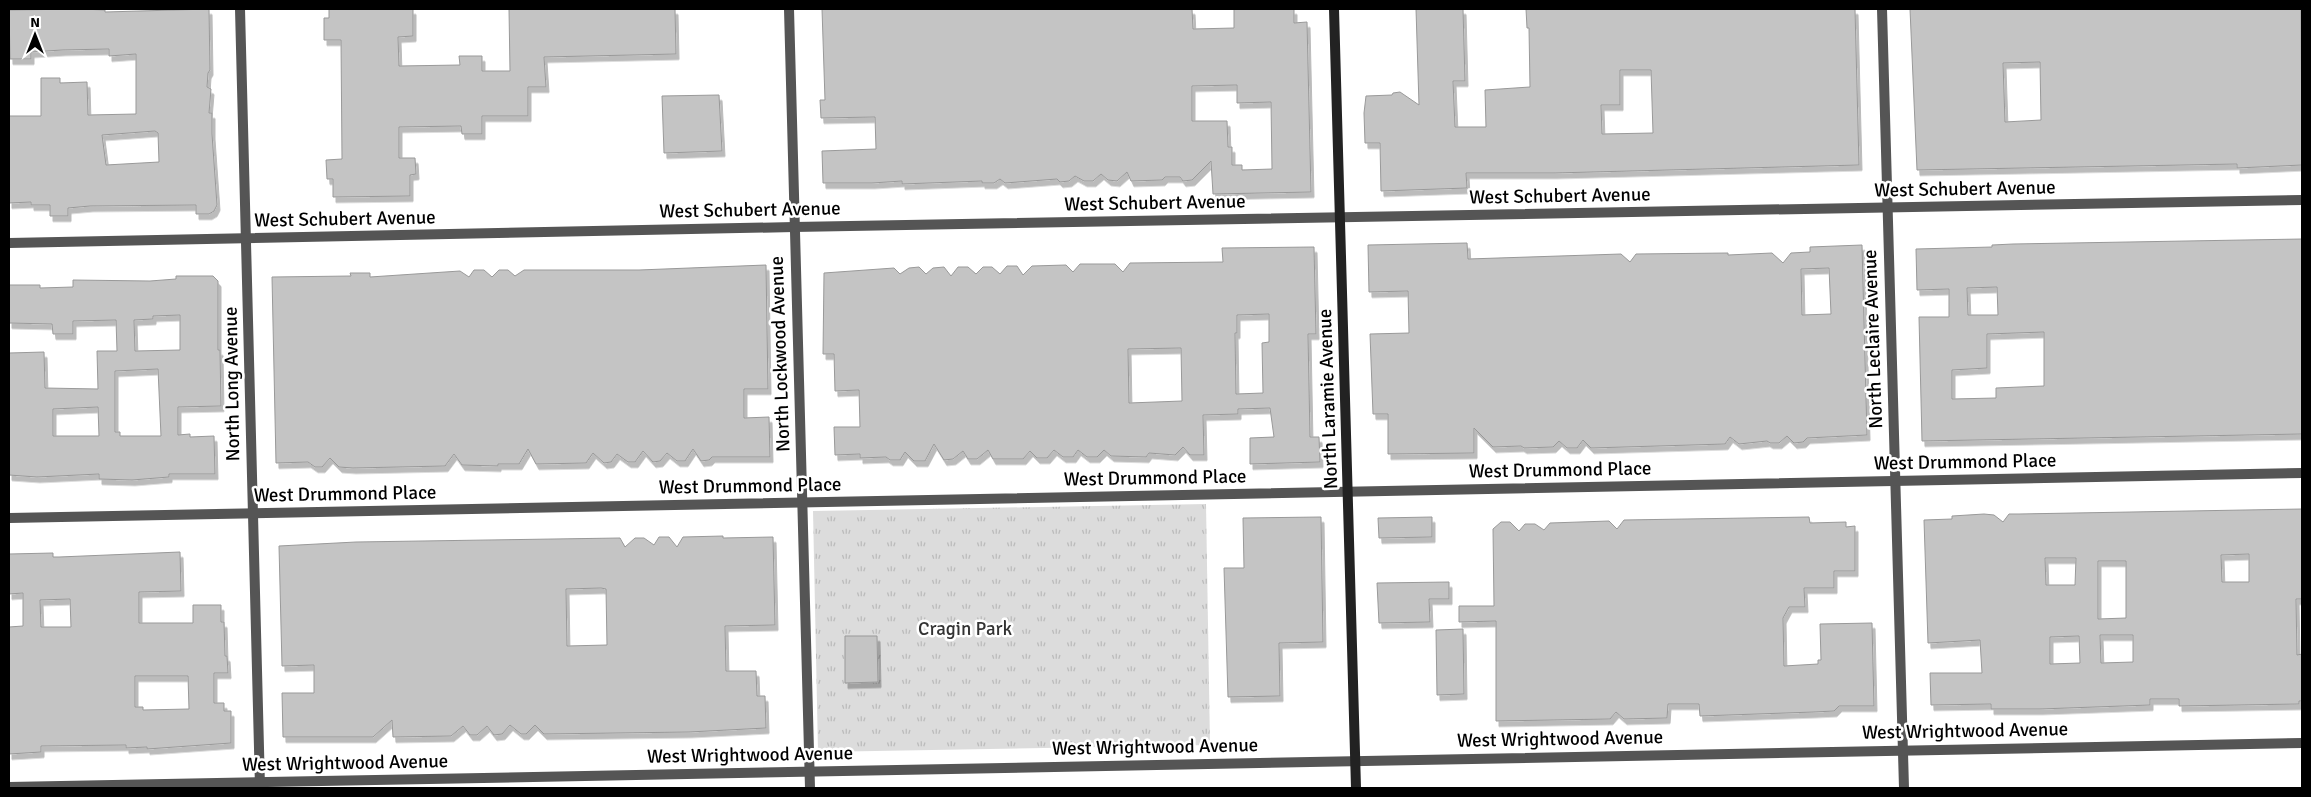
<svg xmlns="http://www.w3.org/2000/svg" width="2311" height="797" viewBox="0 0 2311 797" font-family="Signika,sans-serif">
<style>
.park{fill:url(#park-tufts)}
.building{fill:#c4c4c4;stroke:#999;fill-rule:evenodd;filter:url(#shadow)}
.lines{fill:none;stroke-linecap:round;stroke-linejoin:round}
.street{stroke:#555;stroke-width:10}
.secondary{stroke:#222;stroke-width:10}
.labels{text-anchor:middle;dominant-baseline:central;stroke-width:5;stroke-linejoin:round;paint-order:stroke}
.street-label{font-size:19px;fill:#000;stroke:#fff}
.park-label{font-size:19px;fill:#333;stroke:#fff}
</style>
<defs>
<pattern id="park-tufts" width="24" height="20" patternUnits="userSpaceOnUse" patternTransform="scale(1.25)"><rect width="24" height="20" fill="#dcdcdc"/><path d="M3 7l-1-3M5 7V3M7 7l1-3M15 17l-1-3M17 17v-4M19 17l1-3" fill="none" stroke="#bbb"/></pattern>
<filter id="shadow"><feDropShadow dx="3" dy="5.5" stdDeviation="0" flood-color="#0004"/></filter>
</defs>
<rect width="100%" height="100%" fill="#fff"/>
<!-- park -->
<path class="park" d="M1206 504 1210 745 818 752 813 511Z"/>
<!-- building -->
<g class="building">
<path d="M81 9 105 10V12L209 9 210 70 208 73 207 87 211 89 209 113H212V134L217 205 214 211 209 214H196V205L90 206 68 208V216H50V205H31V202L9 203V116H41V78H60V83L87 82 88 115 136 114V54L109 56V49L62 50 31 52V59H10L9 10ZM155 131 158 133 159 162 106 165 102 135Z"/>
<path d="M329 9H413V36L398 37 399 66 460 65 459 56H482V71H510L509 9H675L676 54 544 57 546 87H528V116H482V134H462L461 126 399 127V158H415L416 174 410 175V196L333 197V179H327L326 160 342 159 341 40H324V18H329Z"/>
<path d="M822 9H1192L1193 29 1234 28V9H1294V23L1307 22 1311 192 1213 194 1211 161 1192 180 1183 181 1180 177H1165L1162 180 1131 181 1127 172 1117 181 1108 180 1101 174 1093 181H1084L1075 176 1069 181 1060 182 1057 179 1005 183 1000 179 994 183H982V181L902 184V181L872 183H823L822 151 876 149 875 117 821 118 820 100H825ZM1237 85V103L1271 102 1272 169 1242 170V165H1232V147H1228L1227 121H1192V86Z"/>
<path d="M1416 9H1463L1465 81H1453L1455 127H1486L1485 90 1530 87 1529 28H1527L1526 9H1855L1859 165 1554 173H1466L1467 188 1381 191 1380 143H1365L1364 113 1366 96 1392 95 1393 93 1400 92 1419 105ZM1620 70H1651L1653 133 1602 134 1601 105H1620Z"/>
<path d="M1910 9H2301L2302 165 2237 168V164L1917 170ZM2040 62 2041 120 2005 122 2003 63Z"/>
<path d="M719 95 722 151 664 153 662 96Z"/>
<path d="M2302 239V434L1922 441 1919 317H1949V289L1917 290 1916 249 1992 247V245L2013 244ZM1997 287 1998 315H1968L1967 288ZM2044 332V386L1996 388V398L1952 399V370L1987 368V334Z"/>
<path d="M1467 243 1468 259 1621 254 1630 262 1636 254 1728 253V255L1772 253 1783 263 1791 253 1810 252V247L1862 245 1867 435 1807 438 1803 442 1794 443 1787 436 1779 443H1770L1767 441 1739 444 1730 437 1725 444 1591 448 1583 440 1577 448H1567L1559 441 1553 447 1524 448 1521 446 1493 447 1474 428V453L1388 454V414H1373L1370 334 1409 333 1408 291 1369 292 1368 245ZM1829 268 1831 314 1802 315 1801 269Z"/>
<path d="M1314 247 1316 334H1308L1310 437H1319L1320 462 1250 464V438L1274 437 1270 408 1238 409V414L1203 415 1204 455H1190L1183 447 1175 455 1149 453 1146 457 1111 456 1104 450 1097 457H1087L1078 450 1073 457H1063L1054 450 1047 458H1037L1030 451 1023 459H993L988 450 977 459H968L963 451 953 459 944 460 934 444 925 461H914L905 452 900 460H890L886 457 860 458V454L835 455 834 427H860L859 390 835 391 834 354H823L824 273 894 268 900 274 909 268 919 267 926 274 933 268 944 267 951 276 958 267H968L976 274 983 267H992L1000 274 1007 266H1017L1023 275 1032 266 1066 265 1073 272 1080 264H1115L1123 272 1130 263 1223 262 1222 248ZM1269 314V342L1262 343 1263 393 1236 394 1235 333H1237V315ZM1181 348 1182 401 1129 403 1128 349Z"/>
<path d="M766 265 768 389H744V418L769 417 770 457H712L709 460 701 461 693 449 685 461H677L667 453 660 461 653 462 643 451 635 462H628L617 454 611 462 604 463 593 453 586 463 536 464 528 449 519 464H498V466L462 465 454 454 445 466 353 468 339 467 330 458 322 467H315L308 462 276 463 272 277 351 276 350 273H370V277L460 271 469 277 474 270H484L492 277 499 270H508L515 276 524 270H639Z"/>
<path d="M176 276H213L218 281V350H220L221 406 178 407V435L190 434V437L214 436 215 474H169V477L132 480 99 479V474L37 477 9 475V353L44 352 45 388 98 389 97 351H117L116 320 73 321V334H53L52 324 9 323V285H40V288L73 287V280L150 281 176 279ZM180 315V350L135 351 134 320 153 319V316ZM158 369 161 436H120V432H115V371ZM98 407 99 436H53V409Z"/>
<path d="M2302 509V599H2296L2297 655 2302 654V701H2299V704L2179 706V699H2150V705L2040 709H1991V704L1931 705 1930 673H1982L1980 640 1928 643 1924 520 1952 519V516L1984 514 1994 515 2003 522 2009 514H2019ZM2249 554V582H2222L2221 555ZM2045 558H2076L2075 585H2046ZM2098 561H2126V618L2098 619ZM2100 635H2133V662L2101 663ZM2079 636 2080 663 2050 664V637Z"/>
<path d="M1321 517 1323 642 1279 643 1280 696 1228 697 1224 568H1244L1243 518Z"/>
<path d="M1432 517V537L1379 538 1378 518Z"/>
<path d="M1809 517 1810 523 1846 522V527L1855 526V571H1834V588H1804L1805 607H1789L1783 618 1784 666 1818 664V660H1821L1820 624 1872 623 1874 706H1839L1834 711 1814 712 1700 716 1699 704H1668L1667 718 1624 719 1616 712 1610 719 1496 721V621L1459 622V606H1494L1493 529 1501 522H1510L1519 531 1525 524H1535L1544 530 1550 523 1609 521 1617 529 1624 520Z"/>
<path d="M723 536V538L773 537 775 625 725 626 726 671H756L757 696H765L766 728 689 732 544 734 535 725 526 734H521L510 725 502 734 494 735 487 726 477 735H470L463 726 451 736 393 737 392 720 373 737H283L282 693H314V665L282 666 279 546 356 542 620 538 625 547 635 538H644L654 545 659 537H669L677 547 683 537ZM601 588 606 589 607 645 567 646 566 589Z"/>
<path d="M180 552 181 591 139 592V623H193V605H221V622H224L225 656H227L228 673H214V703H224V711H231V743L147 749V747L126 748V745L41 746V752L9 754V627L23 626V593L9 594V554L53 553V557H59ZM70 599 71 627H41L40 600ZM135 676H188L189 709 143 710V707H135Z"/>
<path d="M1449 582V599H1429L1430 622 1379 623 1377 583Z"/>
<path d="M1463 629 1464 694 1437 695 1436 630Z"/>
<path d="M845 636H877L878 682 845 683Z"/>
</g>
<g class="lines">
<!-- street -->
<g class="street">
<path d="M240 9 260 787"/>
<path d="M789 9 810 788"/>
<path d="M1882 9 1904 788"/>
<path d="M9 243 794 227 2302 200"/>
<path d="M9 518 2302 473"/>
<path d="M9 787 2302 743"/>
</g>
<!-- secondary -->
<path class="secondary" d="M1334 9 1356 788"/>
</g>
<g class="labels">
<!-- street labels -->
<g class="street-label">
<text transform="translate(1965 189) rotate(-1)">West Schubert Avenue</text>
<text transform="translate(1560 196) rotate(-1)">West Schubert Avenue</text>
<text transform="translate(1155 203) rotate(-1)">West Schubert Avenue</text>
<text transform="translate(750 210) rotate(-1)">West Schubert Avenue</text>
<text transform="translate(345 219) rotate(-1)">West Schubert Avenue</text>
<text transform="translate(1873 339) rotate(-92)">North Leclaire Avenue</text>
<text transform="translate(780 354) rotate(-92)">North Lockwood Avenue</text>
<text transform="translate(232 384) rotate(-91)">North Long Avenue</text>
<text transform="translate(1328 399) rotate(-92)">North Laramie Avenue</text>
<text transform="translate(1965 462) rotate(-1)">West Drummond Place</text>
<text transform="translate(1560 470) rotate(-1)">West Drummond Place</text>
<text transform="translate(1155 478) rotate(-1)">West Drummond Place</text>
<text transform="translate(750 486) rotate(-1)">West Drummond Place</text>
<text transform="translate(345 494) rotate(-1)">West Drummond Place</text>
<text transform="translate(1965 731) rotate(-1)">West Wrightwood Avenue</text>
<text transform="translate(1560 739) rotate(-1)">West Wrightwood Avenue</text>
<text transform="translate(1155 747) rotate(-1)">West Wrightwood Avenue</text>
<text transform="translate(750 755) rotate(-1)">West Wrightwood Avenue</text>
<text transform="translate(345 763) rotate(-1)">West Wrightwood Avenue</text>
</g>
<!-- park labels -->
<g class="park-label">
<text x="965" y="629">Cragin Park</text>
</g>
</g>
<!-- border -->
<rect width="2311" height="797" fill="none" stroke="#000000" stroke-width="20"/>
<!-- north arrow -->
<g transform="translate(35 35)" stroke="#ffffff" stroke-width="4" paint-order="stroke">
<path d="M0-4L9 19L0 12L-9 19Z" fill="#000000"/>
<text y="-8" font-size="14" font-weight="bold" text-anchor="middle" fill="#000000">N</text>
</g>
</svg>
